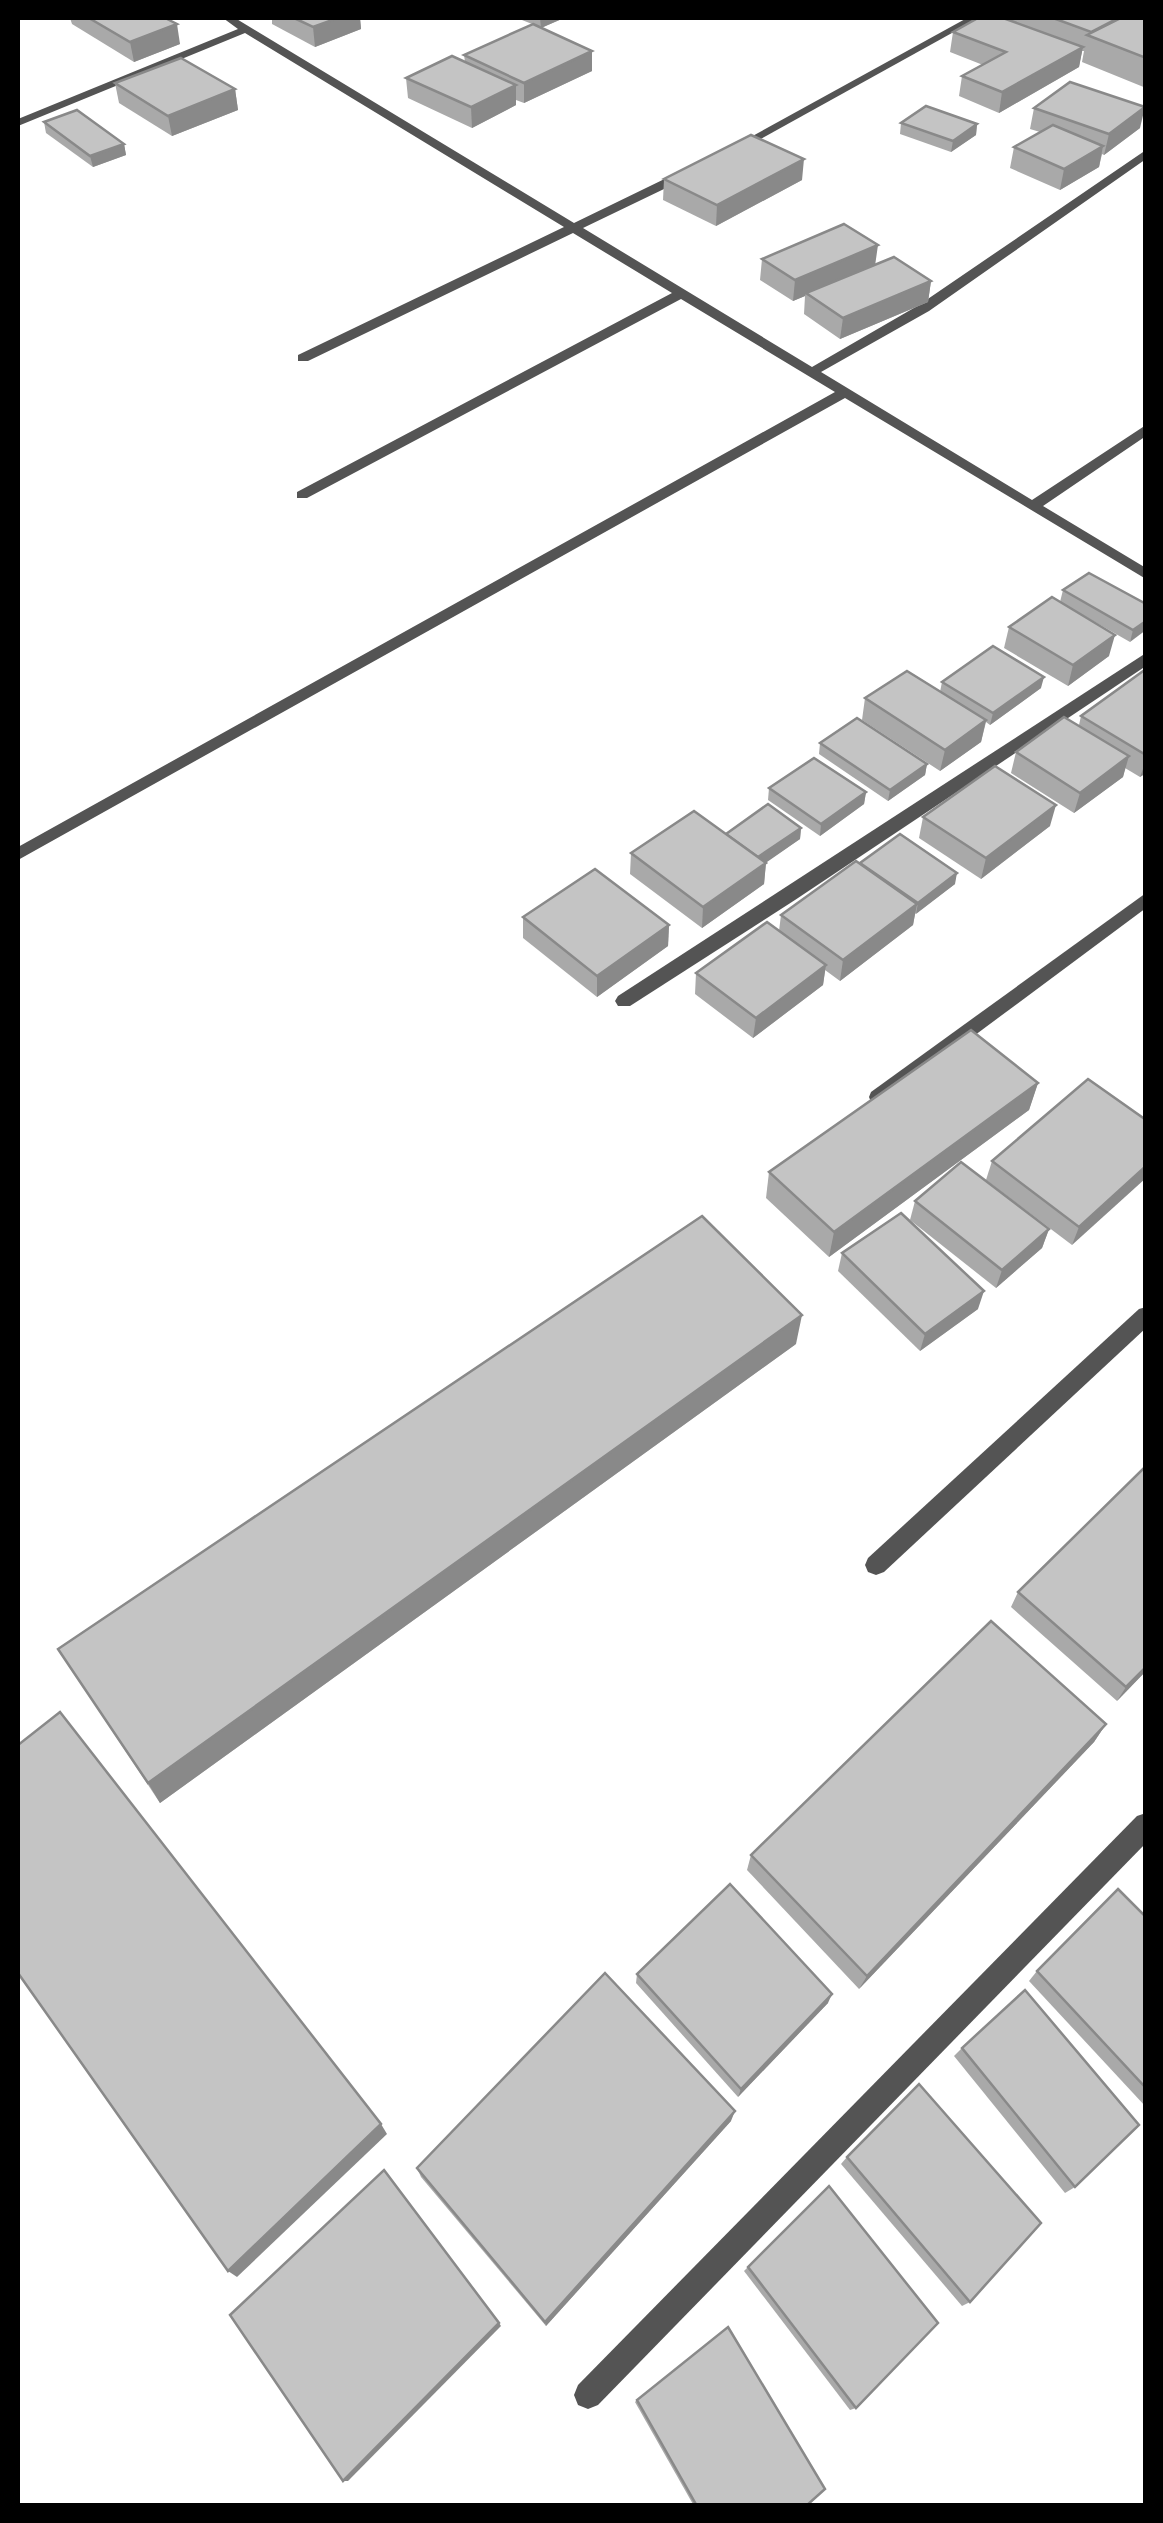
<svg xmlns="http://www.w3.org/2000/svg" width="1163" height="2523" viewBox="0 0 1163 2523" font-family="'Nunito Sans',sans-serif">
<style>
.lines{fill:none;stroke-linecap:round;stroke-linejoin:round}
.service{fill:#545454;fill-rule:evenodd}
.minor{fill:#545454;fill-rule:evenodd}
.wall{fill:#a9a9a9}
.shaded-wall{fill:#898989}
.building{fill:#c4c4c4;stroke:#898989;stroke-width:2.5}
</style>
<rect width="100%" height="100%" fill="#fff"/>
<g class="lines">
<!-- service -->
<g class="service">
<path d="M1146 893V908L885 1102H871L869 1097 871 1092Z"/>
<path d="M1146 1307V1328L884 1572 876 1575 868 1572 865 1565 868 1558 1139 1309Z"/>
</g>
<!-- minor -->
<g class="minor">
<path d="M223 18H235L574 223 683 170H691V176L583 228 812 367 919 305 1146 150V159L929 311 821 372 1032 500 1146 425V436L1043 506 1146 568V579L845 398 18 860V847L835 392 681 299 307 498H297V492L672 293 573 233 308 361H298V355L564 227 245 33 18 126V119L238 29Z"/>
<path d="M967 18H979L739 151 729 149Z"/>
<path d="M1146 653V666L795 900 630 1006H618L615 1001 618 996Z"/>
<path d="M1146 1813V1843L598 2405 588 2409 578 2405 574 2395 578 2385 1137 1816Z"/>
</g>
</g>
<!-- wall -->
<g class="wall">
<path d="M70 18H165L180 44 134 62 72 24Z"/>
<path d="M272 18H360L361 29 315 47 272 24Z"/>
<path d="M517 18H564L541 28 592 51V71L524 103 516 100V105L472 128 408 98 406 78 465 62 464 55 532 24Z"/>
<path d="M978 18H1146V88L1082 62 1084 51H1082L1079 67 999 113 959 96 962 76 983 65 950 52 953 32Z"/>
<path d="M115 83 235 89 238 110 172 136 119 103Z"/>
<path d="M1034 108 1140 128 1104 155 1102 154 1099 167 1060 190 1010 168 1014 147 1040 132 1030 129Z"/>
<path d="M44 122 124 144 126 155 93 167 46 133Z"/>
<path d="M901 123 977 124 976 135 951 152 900 134Z"/>
<path d="M664 179 802 180 716 226 663 200Z"/>
<path d="M762 259 875 265 931 281 928 302 840 339 804 314 805 296 793 301 760 280Z"/>
<path d="M1063 590 1146 604 1130 642 1060 602Z"/>
<path d="M1009 627 1109 656 1068 686 1004 648Z"/>
<path d="M1146 669V773L1140 777 1125 768 1123 777 1074 813 1011 773 1016 752 1079 725 1081 716Z"/>
<path d="M942 682 1041 688 990 725 986 722 981 742 940 771 862 720 865 698 940 692Z"/>
<path d="M820 743 927 764 925 775 888 801 819 754Z"/>
<path d="M769 788 866 792 864 804 820 836 768 800Z"/>
<path d="M923 817 1050 826 981 879 919 838Z"/>
<path d="M801 828 800 839 766 862 764 884 702 928 630 874 631 853 726 834Z"/>
<path d="M860 864 955 884 915 914 913 925 840 981 825 970 823 985 753 1038 695 994 696 973 779 931 781 915Z"/>
<path d="M523 917 669 925 668 946 597 997 523 938Z"/>
<path d="M1038 1083 1029 1110 829 1257 766 1198 769 1172Z"/>
<path d="M1146 1120 1072 1245 986 1180 992 1161Z"/>
<path d="M915 1201 1049 1229 1042 1248 996 1288 910 1220Z"/>
<path d="M842 1253 978 1309 920 1351 838 1271Z"/>
<path d="M796 1344 160 1803 58 1649Z"/>
<path d="M1018 1592 1146 1671 1117 1701 1011 1607Z"/>
<path d="M1106 1724 1094 1742 859 1989 747 1870 751 1855Z"/>
<path d="M1146 1917V2107L1029 1981 1037 1971Z"/>
<path d="M637 1974 828 2003 738 2097 636 1983Z"/>
<path d="M962 2048 1075 2187 1065 2193 954 2056Z"/>
<path d="M731 2121 546 2326 421 2177 417 2168Z"/>
<path d="M847 2157 970 2302 962 2306 841 2164Z"/>
<path d="M748 2267 856 2408 850 2410 744 2271Z"/>
<path d="M637 2400 806 2506H694L635 2402Z"/>
</g>
<!-- shaded-wall -->
<g class="shaded-wall">
<path d="M338 18H360L361 29 315 47 313 27Z"/>
<path d="M540 18H564L541 28Z"/>
<path d="M177 24 180 44 134 62 130 42Z"/>
<path d="M1083 47 1079 67 999 113 1002 92Z"/>
<path d="M592 51V71L524 103V83Z"/>
<path d="M516 85V105L472 128 471 107Z"/>
<path d="M235 89 238 110 172 136 168 116Z"/>
<path d="M1145 107 1140 128 1104 155 1109 134Z"/>
<path d="M977 124 976 135 951 152 953 141Z"/>
<path d="M124 144 126 155 93 167 90 156Z"/>
<path d="M1103 146 1099 167 1060 190 1064 169Z"/>
<path d="M804 159 802 180 716 226 717 205Z"/>
<path d="M878 245 875 266 806 293 805 296 793 301 795 280Z"/>
<path d="M931 281 928 302 840 339 843 318Z"/>
<path d="M1146 621V630L1130 642 1133 630Z"/>
<path d="M1115 635 1109 656 1068 686 1073 665Z"/>
<path d="M1044 677 1041 688 990 725 993 713Z"/>
<path d="M986 720 981 742 940 771 945 750Z"/>
<path d="M1129 756 1123 777 1074 813 1080 793Z"/>
<path d="M1146 761V773L1140 777Z"/>
<path d="M927 764 925 775 888 801 890 790Z"/>
<path d="M866 792 864 804 820 836 821 824Z"/>
<path d="M1056 805 1050 826 981 879 986 858Z"/>
<path d="M801 828 800 839 757 869 758 858Z"/>
<path d="M766 863 764 884 702 928 703 907Z"/>
<path d="M957 873 955 884 916 914 918 903Z"/>
<path d="M917 904 913 925 840 981 843 960Z"/>
<path d="M669 925 668 946 597 997V976Z"/>
<path d="M826 965 823 985 753 1038 756 1018Z"/>
<path d="M1038 1083 1029 1110 829 1257 834 1232Z"/>
<path d="M1146 1166V1178L1072 1245 1079 1227Z"/>
<path d="M1049 1229 1042 1248 996 1288 1002 1270Z"/>
<path d="M984 1291 978 1309 920 1351 925 1334Z"/>
<path d="M802 1315 796 1344 160 1803 148 1783Z"/>
<path d="M1146 1667V1671L1117 1701 1126 1687Z"/>
<path d="M1106 1724 1094 1742 859 1989 867 1976Z"/>
<path d="M832 1994 828 2003 738 2097 741 2089Z"/>
<path d="M735 2111 731 2121 546 2326 545 2322Z"/>
<path d="M381 2124 387 2134 237 2277 228 2271Z"/>
<path d="M499 2323 501 2326 348 2481H343Z"/>
</g>
<!-- building -->
<g class="building">
<path d="M89 18H165L177 24 130 42Z"/>
<path d="M294 18H338L313 27Z"/>
<path d="M978 18H1003L1083 47 1002 92 962 76 1006 52 953 32Z"/>
<path d="M1053 18H1118L1091 32Z"/>
<path d="M1121 18H1146V58L1087 35Z"/>
<path d="M533 24 592 51 524 83 464 55Z"/>
<path d="M452 56 516 85 471 107 406 78Z"/>
<path d="M181 58 235 89 168 116 115 83Z"/>
<path d="M1070 82 1145 107 1109 134 1034 108Z"/>
<path d="M926 106 977 124 953 141 901 123Z"/>
<path d="M77 110 124 144 90 156 44 122Z"/>
<path d="M1053 125 1103 146 1064 169 1014 147Z"/>
<path d="M751 135 804 159 717 205 664 179Z"/>
<path d="M844 224 878 245 795 280 762 259Z"/>
<path d="M894 257 931 281 843 318 806 293Z"/>
<path d="M1089 573 1146 604V621L1133 630 1063 590Z"/>
<path d="M1052 597 1115 635 1073 665 1009 627Z"/>
<path d="M993 646 1044 677 993 713 942 682Z"/>
<path d="M1146 669V755L1081 716Z"/>
<path d="M907 671 986 720 945 750 865 698Z"/>
<path d="M1064 717 1129 756 1080 793 1016 752Z"/>
<path d="M857 718 927 764 890 790 820 743Z"/>
<path d="M814 758 866 792 821 824 769 788Z"/>
<path d="M995 766 1056 805 986 858 923 817Z"/>
<path d="M768 804 801 828 758 857 726 834Z"/>
<path d="M694 811 766 863 703 907 631 853Z"/>
<path d="M900 834 957 873 918 903 860 863Z"/>
<path d="M856 861 917 904 843 960 781 915Z"/>
<path d="M595 869 669 925 597 976 523 917Z"/>
<path d="M767 922 826 965 756 1018 696 973Z"/>
<path d="M971 1030 1038 1083 834 1232 769 1172Z"/>
<path d="M1088 1079 1146 1120V1166L1079 1227 992 1161Z"/>
<path d="M961 1162 1049 1229 1002 1270 915 1201Z"/>
<path d="M901 1213 984 1291 925 1334 842 1253Z"/>
<path d="M702 1216 802 1315 148 1783 58 1649Z"/>
<path d="M1146 1466V1667L1126 1687 1018 1592Z"/>
<path d="M991 1621 1106 1724 867 1976 751 1855Z"/>
<path d="M60 1712 381 2124 228 2271 18 1973V1745Z"/>
<path d="M730 1884 832 1994 741 2089 637 1974Z"/>
<path d="M1118 1889 1146 1917V2088L1037 1971Z"/>
<path d="M605 1973 735 2111 545 2322 417 2168Z"/>
<path d="M1025 1990 1139 2125 1075 2187 962 2048Z"/>
<path d="M919 2084 1041 2223 970 2302 847 2157Z"/>
<path d="M384 2170 499 2323 343 2481 230 2315Z"/>
<path d="M829 2186 938 2323 856 2408 748 2267Z"/>
<path d="M728 2327 825 2489 806 2506H697L637 2400Z"/>
</g>
<!-- border -->
<rect width="1163" height="2523" fill="none" stroke="#000000" stroke-width="40"/>
</svg>
